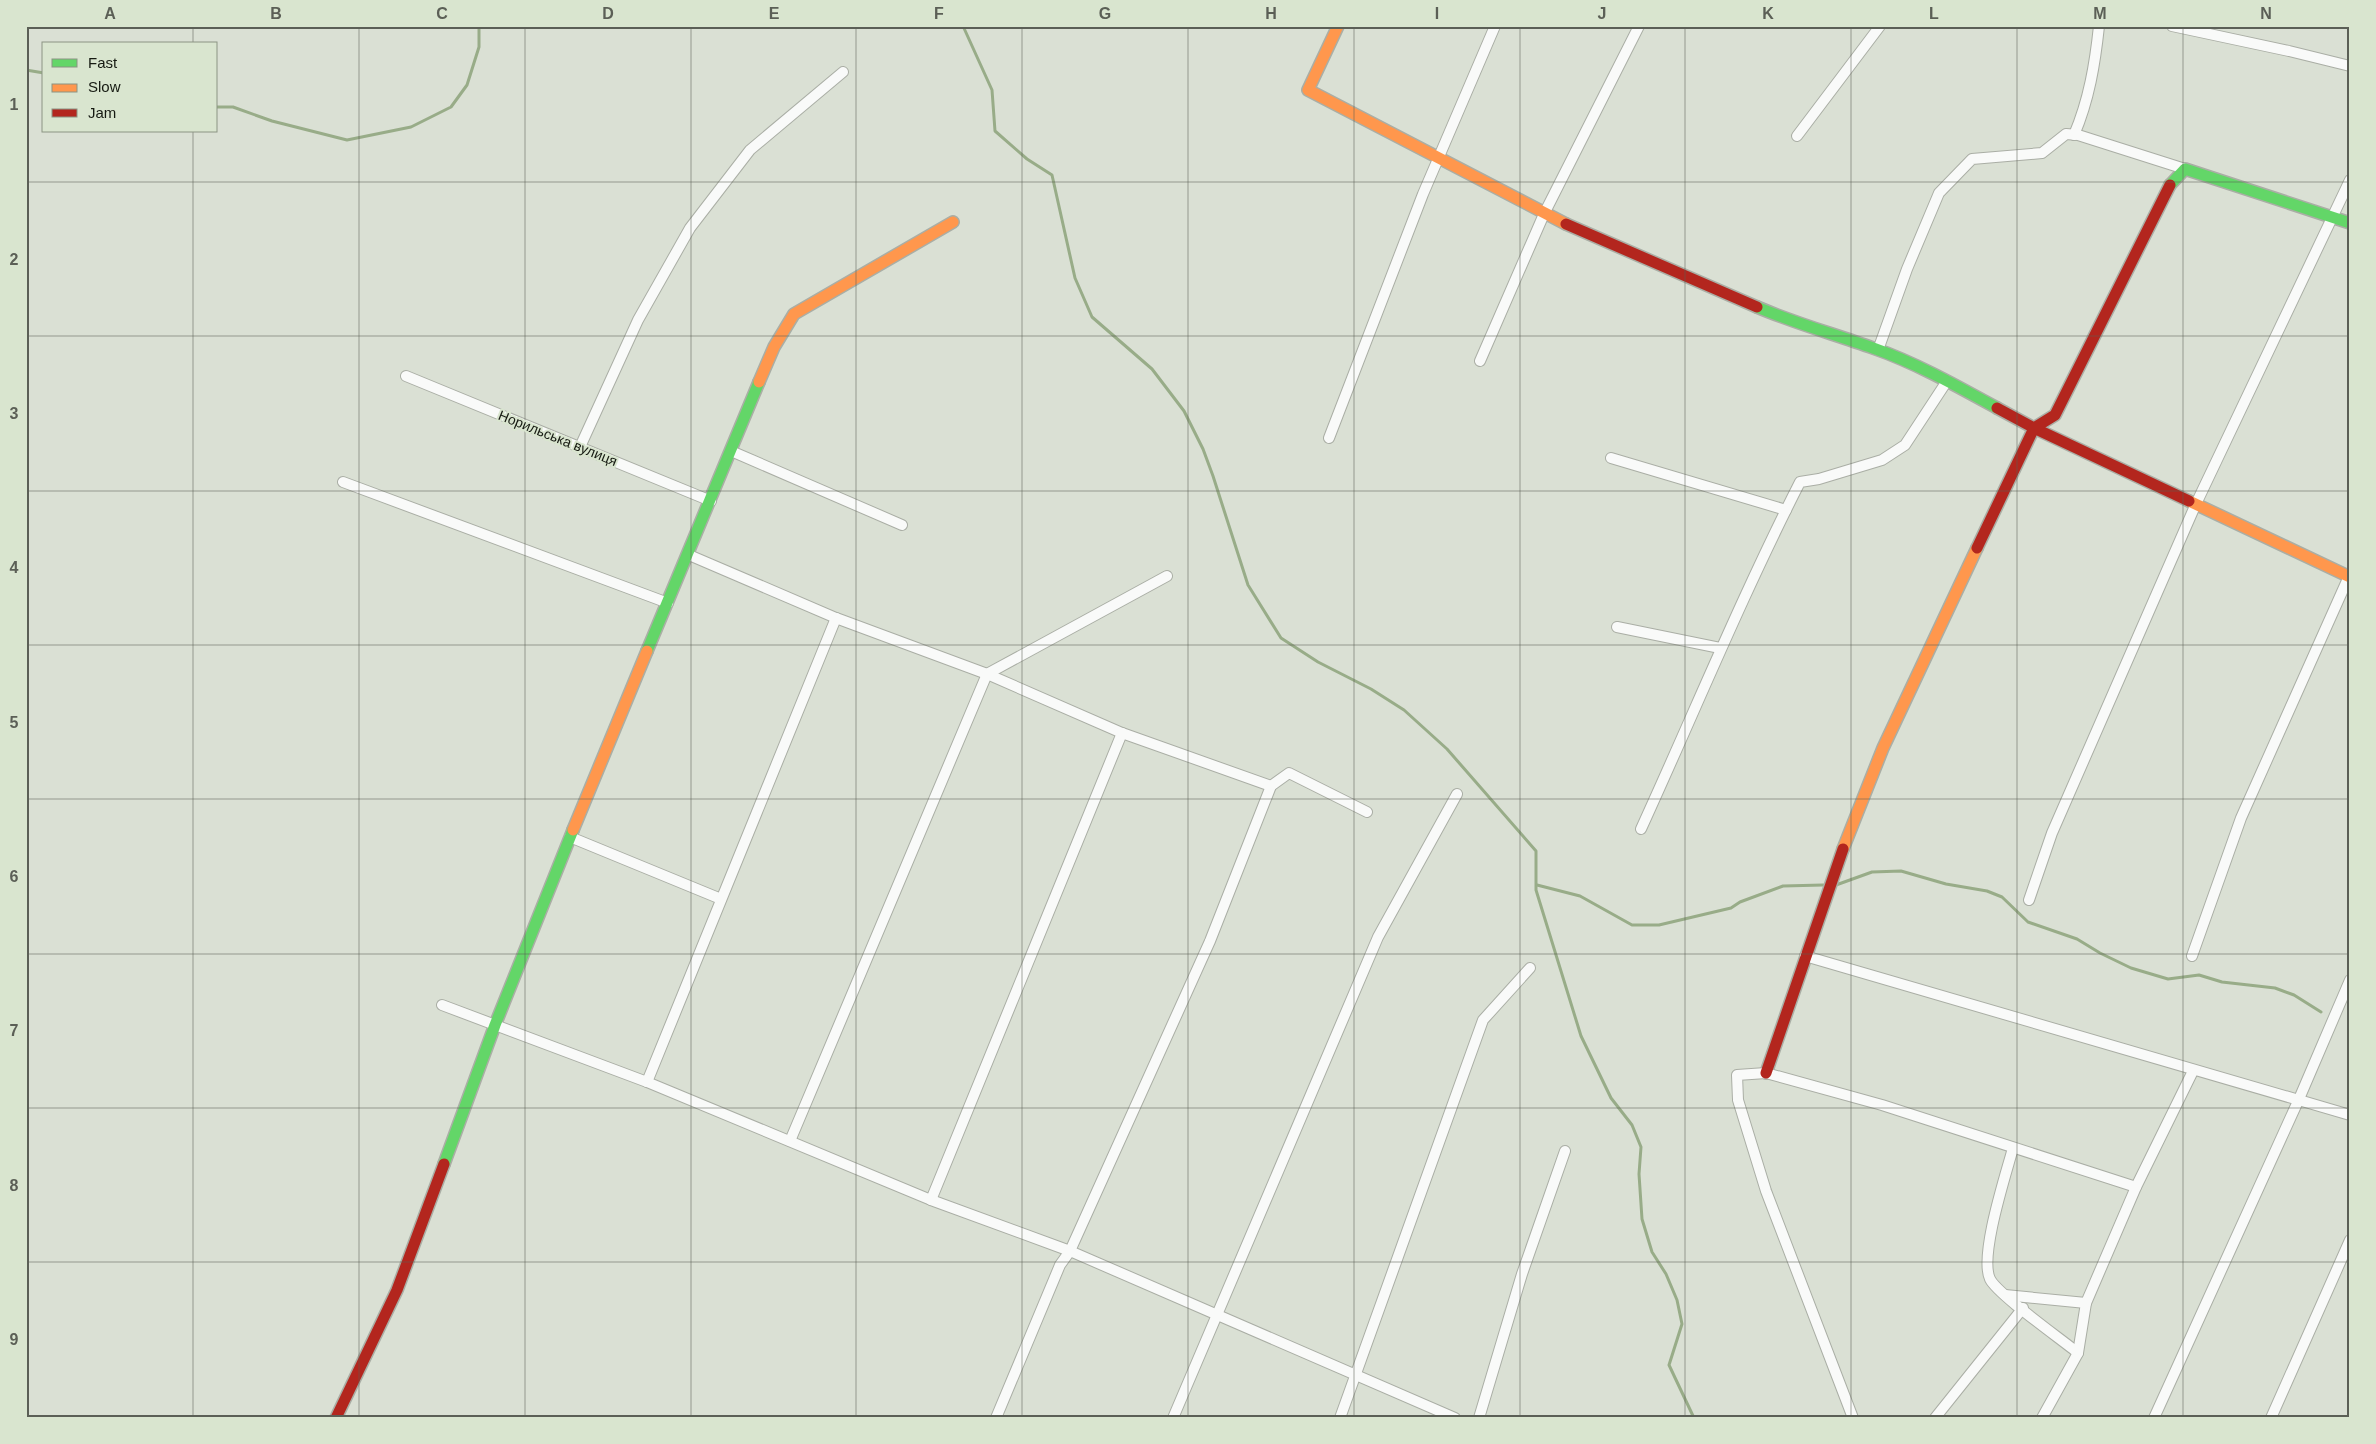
<svg xmlns="http://www.w3.org/2000/svg" width="2376" height="1444" viewBox="0 0 2376 1444" font-family="Helvetica,sans-serif">
<style>
.lines{fill:none;stroke-linecap:round;stroke-linejoin:round}
.stream{stroke:#98ac88;stroke-width:3}
.street-casing{stroke:#aaaea5;stroke-width:12}
.fast-casing{stroke:#aaaea5;stroke-width:14}
.slow-casing{stroke:#aaaea5;stroke-width:14}
.jam-casing{stroke:#aaaea5;stroke-width:14}
.street{stroke:#f9faf9;stroke-width:10}
.fast{stroke:#63d668;stroke-width:11}
.slow{stroke:#ff974d;stroke-width:11}
.jam{stroke:#b3261e;stroke-width:11}
.grid{fill:none;stroke:#5b5f56;stroke-width:1;stroke-opacity:0.55}
.labels{text-anchor:middle;dominant-baseline:central;stroke-width:4;stroke-linejoin:round;paint-order:stroke}
.street-label{font-size:14px;fill:#161a12;stroke:#d9e5cf}
.neatline{fill:none;stroke:#5b5f56;stroke-width:2}
.grid-label{font-size:16px;text-anchor:middle;font-weight:bold;fill:#5b5f56}
</style>
<rect width="100%" height="100%" fill="#dae0d4"/>
<g class="lines">
<!-- stream -->
<g class="stream">
<path d="M963 26 992 90 995 131 1027 159 1052 175 1075 278 1092 317 1152 369 1184 411 1203 449 1213 476 1248 585 1281 638 1318 662 1371 689 1404 710 1447 749 1536 851V890L1581 1036 1611 1098 1632 1125 1641 1147 1639 1174 1642 1219 1652 1252 1666 1274 1677 1300 1682 1324 1669 1365 1694 1418"/>
<path d="M26 70 44 73"/>
<path d="M216 107H233L272 121 347 140 411 127 451 107 467 85 479 47V26"/>
<path d="M1537 885 1580 896 1632 925H1659L1731 908 1740 902 1783 886 1823 885"/>
<path d="M1836 885 1872 872 1901 871 1946 884 1987 891 2002 897 2028 922 2077 939 2100 953 2131 968 2168 979 2199 975 2222 982 2275 988 2294 995 2321 1012"/>
</g>
<!-- street casing -->
<g class="street-casing">
<g id="street">
<path d="M2172 26 2289 51 2350 66"/>
<path d="M2074 135C2089 100 2095 64 2099 26"/>
<path d="M1797 136 1880 26"/>
<path d="M1878 350 1907 269 1939 193 1972 159 2042 153 2066 134 2078 135 2185 169"/>
<path d="M1480 361 1544 214 1639 26"/>
<path d="M406 376 711 501"/>
<path d="M1329 438 1423 194 1495 26"/>
<path d="M580 447 638 320 690 228 750 150 843 72"/>
<path d="M731 451 902 525"/>
<path d="M1611 458 1786 510"/>
<path d="M343 482 668 603"/>
<path d="M689 555 836 618 987 674 1122 733 1271 786"/>
<path d="M1617 627 1720 648"/>
<path d="M1641 829C1694 713 1742 596 1800 482L1819 479 1882 460 1905 445 1947 381"/>
<path d="M570 837 721 899"/>
<path d="M2029 900 2052 833 2195 506 2350 180"/>
<path d="M1805 956 2350 1115"/>
<path d="M2192 956 2241 818 2350 574"/>
<path d="M442 1005 647 1082 931 1200 1070 1251 1455 1418"/>
<path d="M647 1082 836 618"/>
<path d="M790 1141 987 674 1167 576"/>
<path d="M2013 1148C2006 1174 1979 1256 1990 1279 1997 1294 2061 1339 2078 1353"/>
<path d="M931 1200 1122 733"/>
<path d="M2005 1295 2086 1303"/>
<path d="M996 1418 1060 1265 1070 1251 1210 941 1271 786 1289 773 1367 812"/>
<path d="M1173 1418 1378 937 1457 794"/>
<path d="M1340 1418 1483 1020 1530 968"/>
<path d="M1479 1418 1522 1274 1565 1151"/>
<path d="M1853 1418 1766 1191 1738 1100 1737 1075 1766 1073 1882 1105 2136 1187"/>
<path d="M1935 1418 2023 1308"/>
<path d="M2042 1418 2078 1353 2086 1303 2136 1187 2193 1071"/>
<path d="M2154 1418 2299 1099 2350 980"/>
<path d="M2271 1418 2350 1240"/>
</g>
</g>
<!-- fast casing -->
<g class="fast-casing">
<g id="fast">
<path d="M2170 185 2185 169 2350 223"/>
<path d="M1757 307C1794 323 1834 334 1873 348 1916 363 1957 386 1997 408"/>
<path d="M647 651 759 382"/>
<path d="M444 1164 495 1025 573 830"/>
</g>
</g>
<!-- slow casing -->
<g class="slow-casing">
<g id="slow">
<path d="M1338 26 1308 90 1566 224"/>
<path d="M759 382 774 347 794 314 953 222"/>
<path d="M2189 501 2350 577"/>
<path d="M573 830 647 651"/>
<path d="M1843 849 1883 748 1977 548"/>
</g>
</g>
<!-- jam casing -->
<g class="jam-casing">
<g id="jam">
<path d="M1566 224 1757 307"/>
<path d="M1997 408 2034 428 2189 501"/>
<path d="M1977 548 2034 428 2055 415 2170 185"/>
<path d="M1766 1073 1843 849"/>
<path d="M336 1418 397 1290 444 1164"/>
</g>
</g>
<!-- street -->
<use href="#street" class="street"/>
<!-- fast -->
<use href="#fast" class="fast"/>
<!-- slow -->
<use href="#slow" class="slow"/>
<!-- jam -->
<use href="#jam" class="jam"/>
</g>
<!-- grid -->
<path class="grid" d="M193 26V44M359 26V1418M525 26V1418M691 26V1418M856 26V1418M1022 26V1418M1188 26V1418M1354 26V1418M1520 26V1418M1685 26V1418M1851 26V1418M2017 26V1418M2183 26V1418M193 131V1418M26 182H2350M26 336H2350M26 491H2350M26 645H2350M26 799H2350M26 954H2350M26 1108H2350M26 1262H2350"/>
<g class="labels">
<!-- street labels -->
<g class="street-label">
<text transform="translate(558 438) rotate(22)">Норильська вулиця</text>
</g>
</g>
<!-- border -->
<rect width="2376" height="1444" fill="none" stroke="#d9e5cf" stroke-width="55"/>
<!-- legend -->
<rect x="42" y="42" width="175" height="90" fill="#d9e5cf" stroke="#8b9483"/>
<rect x="52" y="59" width="25" height="8" fill="#63d668" stroke="#8b9483"/>
<text x="88" y="68" font-size="15" fill="#161a12">Fast</text>
<rect x="52" y="84" width="25" height="8" fill="#ff974d" stroke="#8b9483"/>
<text x="88" y="92" font-size="15" fill="#161a12">Slow</text>
<rect x="52" y="109" width="25" height="8" fill="#b3261e" stroke="#8b9483"/>
<text x="88" y="118" font-size="15" fill="#161a12">Jam</text>
<rect x="28" y="28" width="2320" height="1388" class="neatline"/>
<g class="grid-label">
<text x="110" y="19">A</text>
<text x="276" y="19">B</text>
<text x="442" y="19">C</text>
<text x="608" y="19">D</text>
<text x="774" y="19">E</text>
<text x="939" y="19">F</text>
<text x="1105" y="19">G</text>
<text x="1271" y="19">H</text>
<text x="1437" y="19">I</text>
<text x="1602" y="19">J</text>
<text x="1768" y="19">K</text>
<text x="1934" y="19">L</text>
<text x="2100" y="19">M</text>
<text x="2266" y="19">N</text>
<text x="14" y="110">1</text>
<text x="14" y="265">2</text>
<text x="14" y="419">3</text>
<text x="14" y="573">4</text>
<text x="14" y="728">5</text>
<text x="14" y="882">6</text>
<text x="14" y="1036">7</text>
<text x="14" y="1191">8</text>
<text x="14" y="1345">9</text>
</g>
</svg>
